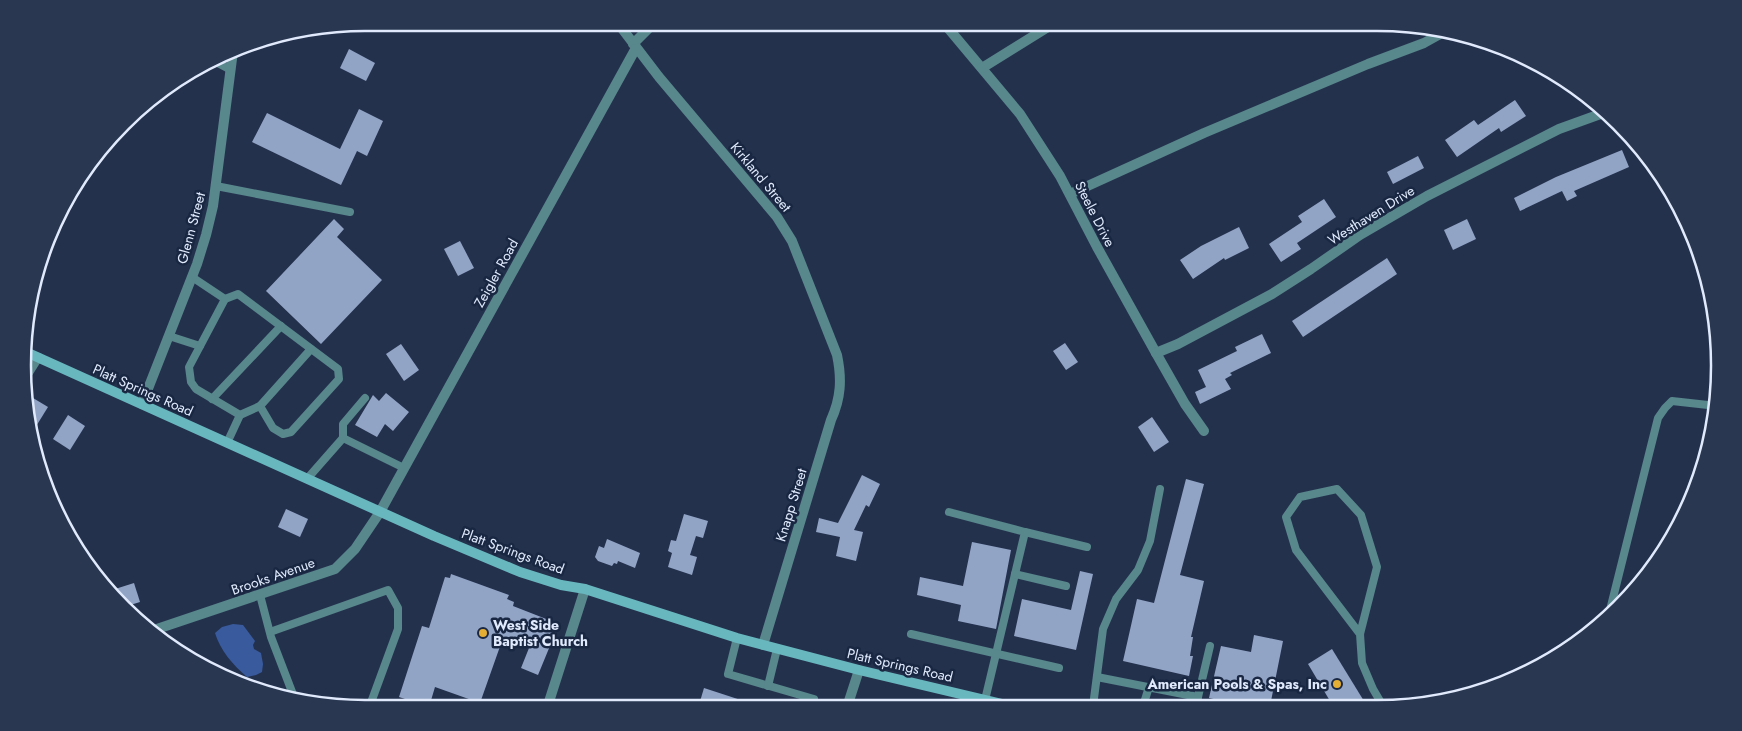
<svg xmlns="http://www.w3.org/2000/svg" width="1742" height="731" viewBox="0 0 1742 731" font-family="Jost,sans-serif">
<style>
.water{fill:#395a9d}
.building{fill:#92a4c6}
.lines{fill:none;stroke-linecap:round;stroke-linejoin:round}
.service{stroke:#58878c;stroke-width:8}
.minor{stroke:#58878c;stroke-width:10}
.tertiary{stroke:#58878c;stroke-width:10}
.secondary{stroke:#68b7bf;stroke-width:10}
.poi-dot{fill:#e4ae35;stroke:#192742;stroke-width:2}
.labels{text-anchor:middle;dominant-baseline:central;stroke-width:5;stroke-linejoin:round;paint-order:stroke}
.street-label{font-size:14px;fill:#e0eafc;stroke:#192742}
.poi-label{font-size:14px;font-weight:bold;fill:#e0eafc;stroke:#192742;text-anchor:start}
.rim{fill:none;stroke:#e0eafc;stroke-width:2.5}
</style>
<rect width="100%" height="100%" fill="#23314d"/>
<!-- water -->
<path class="water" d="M233 624 243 625 255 641 253 645 254 649 261 653 263 664 262 672 256 675 247 677C233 665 220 650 215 633L222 627Z"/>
<!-- building -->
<g class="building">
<path d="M349 49 375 63 366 81 340 68Z"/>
<path d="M1515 100 1526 116 1501 132 1499 128 1457 157 1445 140 1474 120 1478 125Z"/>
<path d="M359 109 383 121 367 156 357 151 341 185 252 142 267 113 340 149Z"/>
<path d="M1622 150 1629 167 1574 191 1577 196 1567 201 1562 191 1520 211 1514 198 1556 177Z"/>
<path d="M1418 156 1424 168 1393 184 1387 172Z"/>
<path d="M1324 199 1336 217 1297 243 1301 249 1281 262 1269 244 1302 222 1298 216Z"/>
<path d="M334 219 344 229 337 237 382 280 321 344 266 291Z"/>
<path d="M1467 219 1476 239 1453 250 1444 230Z"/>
<path d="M1239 227 1249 248 1225 260 1224 258 1193 279 1180 260 1201 246Z"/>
<path d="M460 241 474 268 458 276 444 249Z"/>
<path d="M1387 258 1397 274 1303 337 1292 321Z"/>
<path d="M1262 334 1271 353 1230 373 1232 375 1225 379 1231 389 1200 404 1195 392 1206 387 1198 370 1237 351 1235 347Z"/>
<path d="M1065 343 1078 362 1066 370 1053 351Z"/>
<path d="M401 344 419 370 404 381 386 354Z"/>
<path d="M386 393 409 412 393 431 385 424 377 437 355 425 373 395 379 401Z"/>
<path d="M28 395 48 407 30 436 29 433Z"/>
<path d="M68 415 85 426 70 450 53 439Z"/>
<path d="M1152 417 1169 442 1154 452 1138 427Z"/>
<path d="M862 475 880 484 869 507 866 505 854 530 863 532 856 561 836 556 840 537 816 532 819 518 838 523Z"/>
<path d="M1186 479 1204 484 1180 575 1204 581 1191 637H1193L1190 656H1193L1189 676 1123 661 1137 599 1154 603Z"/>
<path d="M286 509 308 519 300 537 278 527Z"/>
<path d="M684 514 708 521 703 538 696 536 690 555 697 557 692 575 668 567 672 553 668 551 671 540 676 541Z"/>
<path d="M607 539 640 553 635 568 618 561 617 564 614 563 612 566 598 561 595 557 599 546 604 548Z"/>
<path d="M972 542 1011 550 996 629 958 621 961 605 917 595 920 577 963 586Z"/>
<path d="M1080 571 1093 574 1076 650 1014 636 1022 599 1071 610Z"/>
<path d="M451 574 509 595 507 599 514 602 513 606 559 624 538 675 521 668 529 648 503 638 480 703 435 687 429 707 399 697 422 626 429 628 445 577 450 578Z"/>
<path d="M134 583 140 602 127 606 112 590Z"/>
<path d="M1254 635 1283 641 1270 706H1245L1209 698 1221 646 1251 652Z"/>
<path d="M1332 649 1367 706H1333L1308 664Z"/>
<path d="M704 688 756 705 755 707 698 708Z"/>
</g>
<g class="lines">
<!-- service -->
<g class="service">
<path d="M212 60 231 70"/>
<path d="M216 186 350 212"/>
<path d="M192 277 225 299"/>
<path d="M169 336 200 346"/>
<path d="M27 376 39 357"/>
<path d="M212 399 281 326"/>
<path d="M240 415 196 389 191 382 189 367 225 299 238 294 338 369 339 379 291 432 283 434 273 428 260 406"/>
<path d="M343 438 404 468"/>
<path d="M227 443 240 415 260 406 311 349"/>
<path d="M307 479 343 438V424L365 398"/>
<path d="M949 512 1025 532 985 700"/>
<path d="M1025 532 1087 547"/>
<path d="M1015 574 1066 586"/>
<path d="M260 595 271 637 294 697"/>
<path d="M1608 618 1658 418 1665 408 1672 401 1717 406"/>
<path d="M270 632 388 590 398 608V629L369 708"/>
<path d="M911 634 1059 668"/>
<path d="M1360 634 1296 550 1286 517 1300 497 1337 489 1361 515 1377 567 1360 634 1362 663 1373 689 1383 706"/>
<path d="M737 638 728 674 814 699"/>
<path d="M1097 677 1198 697 1195 706"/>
<path d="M768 686 777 649"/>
<path d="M1198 697 1210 646"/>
<path d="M1093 706 1103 629 1116 599 1138 570 1150 541 1160 489"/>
<path d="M1143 706 1149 687"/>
</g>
<!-- minor -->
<g class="minor">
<path d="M617 22 659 77 777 217 792 241 837 355C842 379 841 398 831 420L763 645"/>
<path d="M943 22 1020 114 1060 176 1097 247 1156 353 1185 404 1204 431"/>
<path d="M633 44 655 22"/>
<path d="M982 68 1056 22"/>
<path d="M1070 194 1204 133 1368 64 1424 43 1442 33"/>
<path d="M1156 353 1178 344 1272 294 1311 269 1360 235 1427 196 1559 129 1606 112"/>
<path d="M380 512 636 48"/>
<path d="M847 707 859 670"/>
<path d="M547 708 585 589"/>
</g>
<!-- tertiary -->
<g class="tertiary">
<path d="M142 404 197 264 206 235 213 206 233 51"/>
<path d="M151 631 335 569 355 549 380 512"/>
</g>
<!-- secondary -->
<path class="secondary" d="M26 352 434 536 520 572 561 585 585 589 737 638 859 670 1015 707"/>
</g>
<!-- markers -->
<g class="poi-dot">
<circle cx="483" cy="633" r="5"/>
<circle cx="1337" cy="684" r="5"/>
</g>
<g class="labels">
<!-- street labels -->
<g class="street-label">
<text transform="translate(761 177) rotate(50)">Kirkland Street</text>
<text transform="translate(1095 214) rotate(63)">Steele Drive</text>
<text transform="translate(1371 215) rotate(-32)">Westhaven Drive</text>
<text transform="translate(191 228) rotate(-75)">Glenn Street</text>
<text transform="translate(496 273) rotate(-61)">Zeigler Road</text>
<text transform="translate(143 390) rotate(24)">Platt Springs Road</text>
<text transform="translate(791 505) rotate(-73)">Knapp Street</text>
<text transform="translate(513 551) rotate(20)">Platt Springs Road</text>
<text transform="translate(273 576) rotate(-19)">Brooks Avenue</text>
<text transform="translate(900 665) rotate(13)">Platt Springs Road</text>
</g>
<!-- poi labels -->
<g class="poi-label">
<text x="493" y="625">West Side<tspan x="493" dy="16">Baptist Church</tspan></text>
<text x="1327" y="684" text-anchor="end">American Pools &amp; Spas, Inc</text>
</g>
</g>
<!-- crop -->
<path d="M0 0H1742V731H0ZM365 31H1377A334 334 0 0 1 1711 365V366A334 334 0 0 1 1377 700H365A334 334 0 0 1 31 366V365A334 334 0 0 1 365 31Z" fill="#293751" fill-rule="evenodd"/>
<path class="rim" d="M365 31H1377A334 334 0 0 1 1711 365V366A334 334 0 0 1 1377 700H365A334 334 0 0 1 31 366V365A334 334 0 0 1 365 31Z"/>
</svg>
